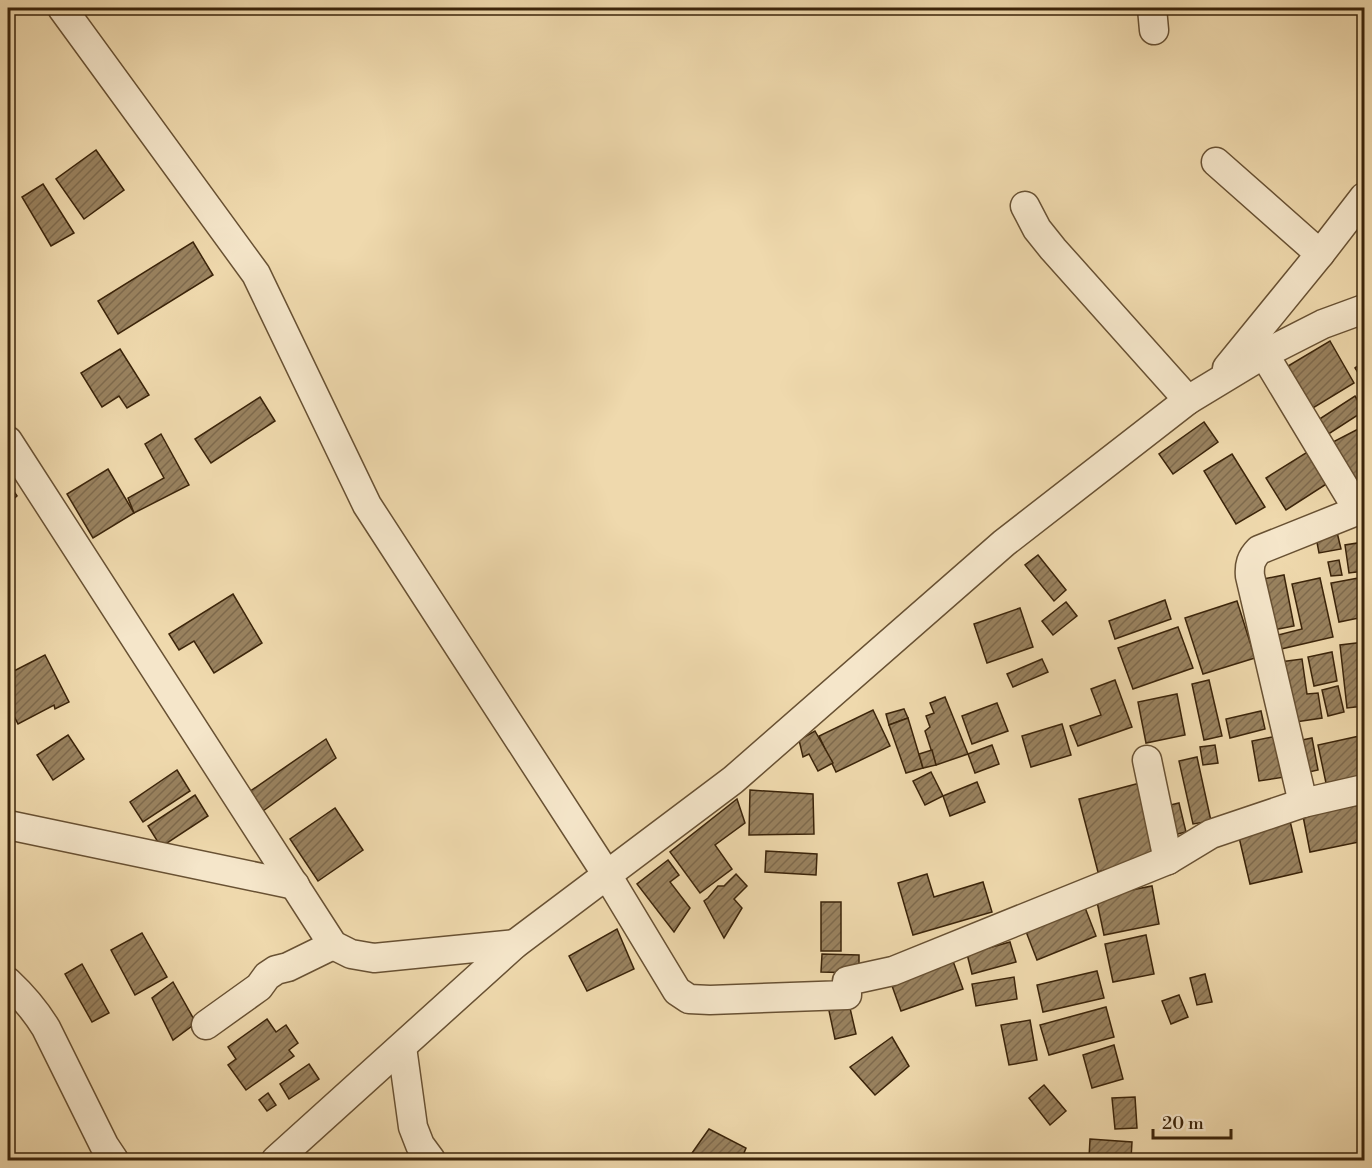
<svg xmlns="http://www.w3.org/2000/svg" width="1372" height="1168" viewBox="0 0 1372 1168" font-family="'Libre Bodoni',serif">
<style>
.building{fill:url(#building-hatch);stroke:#3b240a;stroke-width:1.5}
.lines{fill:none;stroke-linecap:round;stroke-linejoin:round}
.minor-casing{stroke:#685133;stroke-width:31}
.minor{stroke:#f5e6ca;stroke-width:28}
</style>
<defs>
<pattern id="building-hatch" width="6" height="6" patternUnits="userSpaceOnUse" patternTransform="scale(1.5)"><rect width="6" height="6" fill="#99825f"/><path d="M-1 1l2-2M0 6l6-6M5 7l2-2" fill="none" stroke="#7e6a4d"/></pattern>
</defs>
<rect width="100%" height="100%" fill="#efd9ad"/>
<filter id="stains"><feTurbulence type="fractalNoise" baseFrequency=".00333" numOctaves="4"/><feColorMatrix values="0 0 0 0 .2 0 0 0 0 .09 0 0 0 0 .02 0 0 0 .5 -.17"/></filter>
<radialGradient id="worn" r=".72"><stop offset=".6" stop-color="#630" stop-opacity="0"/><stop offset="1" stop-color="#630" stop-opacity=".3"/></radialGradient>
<!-- building -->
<g class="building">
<path d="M96 150 124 190 84 219 56 179Z"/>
<path d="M43 184 74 233 51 246 22 197Z"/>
<path d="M193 242 213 275 118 334 98 301Z"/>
<path d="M1330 341 1354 383 1308 411 1283 369Z"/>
<path d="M120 349 149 395 127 408 119 396 102 407 81 373Z"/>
<path d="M1364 361V382L1355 368Z"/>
<path d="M1355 396 1364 411 1327 435 1318 420Z"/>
<path d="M260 397 275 421 211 463 195 439Z"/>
<path d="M1204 422 1218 442 1173 474 1159 454Z"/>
<path d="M1364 426V493L1358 496 1331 443Z"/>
<path d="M161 434 189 485 134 513 128 498 164 478 145 444Z"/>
<path d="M1309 451 1328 483 1286 510 1266 478Z"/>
<path d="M1232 454 1265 507 1236 524 1204 471Z"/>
<path d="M108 469 134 513 93 538 67 494Z"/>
<path d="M8 483 17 496 8 504Z"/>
<path d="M1336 528 1341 549 1319 553 1315 532Z"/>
<path d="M1364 542V571L1349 573 1345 545Z"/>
<path d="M1038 555 1066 590 1054 601 1025 565Z"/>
<path d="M1339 560 1342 575 1331 576 1328 562Z"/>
<path d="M1284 575 1294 626 1273 630 1263 579Z"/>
<path d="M1364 577V617L1339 622 1331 583Z"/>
<path d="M1320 578 1333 637 1281 649 1278 635 1302 629 1292 584Z"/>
<path d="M233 594 262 643 214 673 194 641 179 650 169 634Z"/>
<path d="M1165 600 1171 619 1115 639 1109 621Z"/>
<path d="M1237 601 1255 658 1203 674 1185 618Z"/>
<path d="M1066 602 1077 616 1053 635 1042 621Z"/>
<path d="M1020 608 1033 647 987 663 974 624Z"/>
<path d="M1178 627 1193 668 1133 689 1118 648Z"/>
<path d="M1364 642V706L1347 708 1340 645Z"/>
<path d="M1332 652 1337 681 1314 686 1308 657Z"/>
<path d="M45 655 69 702 55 709 54 705 18 724 8 704V674Z"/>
<path d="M1042 659 1048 672 1013 687 1007 674Z"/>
<path d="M1302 659 1307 694 1318 693 1322 718 1289 723 1280 662Z"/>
<path d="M1115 680 1132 727 1078 746 1070 726 1101 715 1091 689Z"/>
<path d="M1209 680 1222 736 1204 740 1192 684Z"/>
<path d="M1338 686 1344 712 1328 716 1322 690Z"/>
<path d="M1177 694 1185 735 1146 743 1138 702Z"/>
<path d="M945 697 968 754 936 765 925 731 930 727 926 716 934 713 930 703Z"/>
<path d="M997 703 1008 731 972 744 962 716Z"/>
<path d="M904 709 908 718 889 725 886 714Z"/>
<path d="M873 710 890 746 836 772 819 736Z"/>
<path d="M1261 711 1265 729 1230 738 1226 719Z"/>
<path d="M908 718 923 768 906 773 889 725Z"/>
<path d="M1062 724 1071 755 1031 767 1022 736Z"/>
<path d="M815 731 833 763 818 771 809 754 803 757 799 740Z"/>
<path d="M68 735 84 759 53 780 37 755Z"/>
<path d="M1364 735V775L1326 783 1318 745Z"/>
<path d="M1277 736 1285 777 1259 781 1252 741Z"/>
<path d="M1312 738 1318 770 1304 773 1297 741Z"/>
<path d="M326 739 336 758 263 811 249 792Z"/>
<path d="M992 745 999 764 975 773 968 754Z"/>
<path d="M1215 745 1218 763 1203 765 1200 747Z"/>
<path d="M932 750 936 765 923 768 919 754Z"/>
<path d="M1197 757 1211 821 1193 824 1179 761Z"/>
<path d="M177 770 190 791 143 822 130 802Z"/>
<path d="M931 772 943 796 925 805 913 781Z"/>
<path d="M977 782 985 802 950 816 943 796Z"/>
<path d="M1140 783 1159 856 1098 872 1079 799Z"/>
<path d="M750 790 813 794 814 834 749 835Z"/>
<path d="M195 795 208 816 161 847 148 826Z"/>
<path d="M737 799 745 823 715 845 732 869 700 893 670 852Z"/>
<path d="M1179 803 1186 832 1173 835 1166 806Z"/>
<path d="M1364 804V841L1310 852 1303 816Z"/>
<path d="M335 808 363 850 318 881 290 839Z"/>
<path d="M1290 821 1302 872 1250 884 1238 833Z"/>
<path d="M766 851 817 854 816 875 765 872Z"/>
<path d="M668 860 679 875 670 882 690 908 674 932 637 884Z"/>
<path d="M736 874 747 886 734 899 742 908 724 938 704 901 708 898 718 886H724Z"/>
<path d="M927 874 934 897 983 882 992 912 913 935 898 883Z"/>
<path d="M1152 886 1159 924 1104 935 1096 897Z"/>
<rect x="821" y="902" width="20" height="49"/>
<path d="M1084 905 1096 936 1037 960 1025 929Z"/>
<path d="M617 929 634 969 587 991 569 956Z"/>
<path d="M142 933 167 977 135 995 111 950Z"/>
<path d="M1146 935 1154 974 1113 982 1105 944Z"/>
<path d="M1010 942 1016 962 972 974 967 954Z"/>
<path d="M822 954 859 955V973L821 972Z"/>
<path d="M953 961 963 989 901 1011 891 983Z"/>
<path d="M82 964 109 1013 92 1022 65 974Z"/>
<path d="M1097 971 1104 998 1043 1012 1037 985Z"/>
<path d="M1205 974 1212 1002 1197 1005 1190 978Z"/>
<path d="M1014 977 1017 999 976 1006 972 984Z"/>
<path d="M173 982 196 1023 173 1040 152 998Z"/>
<path d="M847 995 856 1034 835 1039 828 1006Z"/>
<path d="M1179 995 1188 1017 1171 1024 1162 1001Z"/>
<path d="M1106 1007 1114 1037 1049 1055 1040 1025Z"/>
<path d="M267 1019 276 1032 286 1025 298 1043 289 1050 294 1056 246 1090 228 1065 236 1059 228 1047Z"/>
<path d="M1030 1020 1037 1060 1009 1065 1001 1025Z"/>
<path d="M892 1037 909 1066 875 1095 850 1067Z"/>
<path d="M1114 1045 1123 1079 1092 1088 1083 1055Z"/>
<path d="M309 1064 319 1079 289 1099 280 1084Z"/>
<path d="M1044 1085 1066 1111 1050 1125 1029 1098Z"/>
<path d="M268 1093 276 1105 267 1111 259 1100Z"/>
<path d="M1135 1097 1137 1128 1115 1129 1112 1098Z"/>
<path d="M709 1129 746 1148 741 1160H705L692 1153Z"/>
<path d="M1090 1139 1132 1142 1131 1159 1089 1158Z"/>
</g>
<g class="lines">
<!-- minor casing -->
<g class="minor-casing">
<g id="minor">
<path d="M62 8 256 274 367 505 607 875 677 991 689 999 710 1000 847 995V981L893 971 1168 860 1211 834 1303 803 1364 789"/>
<path d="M1152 8 1154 30"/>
<path d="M1216 162 1320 254"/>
<path d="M1025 206 1037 229 1053 249 1188 400"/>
<path d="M1264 354 1358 510"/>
<path d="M1227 368 1320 254 1364 197"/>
<path d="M8 441 333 945 351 954 374 958 515 944"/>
<path d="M1147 760 1168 860"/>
<path d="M1303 803 1250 576C1249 565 1251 558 1259 550L1364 508"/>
<path d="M8 825 295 885"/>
<path d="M8 982C23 996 35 1010 46 1028L104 1145 114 1160"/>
<path d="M206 1025 259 987 267 976 276 970 288 967 333 945"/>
<path d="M402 1047 413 1127 420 1145 431 1160"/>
<path d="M276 1160 515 944 733 780 1004 543 1188 400 1264 354 1323 324 1364 309"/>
</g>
</g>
<!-- minor -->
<use href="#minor" class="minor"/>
</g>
<!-- margin -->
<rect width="1372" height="1168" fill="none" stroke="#efd9ad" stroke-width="30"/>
<rect x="9" y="9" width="1354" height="1150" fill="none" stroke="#3b240a" stroke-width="3"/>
<rect x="15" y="15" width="1342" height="1138" fill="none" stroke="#3b240a" stroke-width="1.5"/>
<!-- scale -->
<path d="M1153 1129v9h78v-9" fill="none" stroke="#3b240a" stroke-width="3"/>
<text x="1162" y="1129" font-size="18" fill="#3b240a" stroke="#f5e6ca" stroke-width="4.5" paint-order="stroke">20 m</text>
<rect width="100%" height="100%" filter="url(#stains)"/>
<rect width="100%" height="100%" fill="url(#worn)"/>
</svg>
